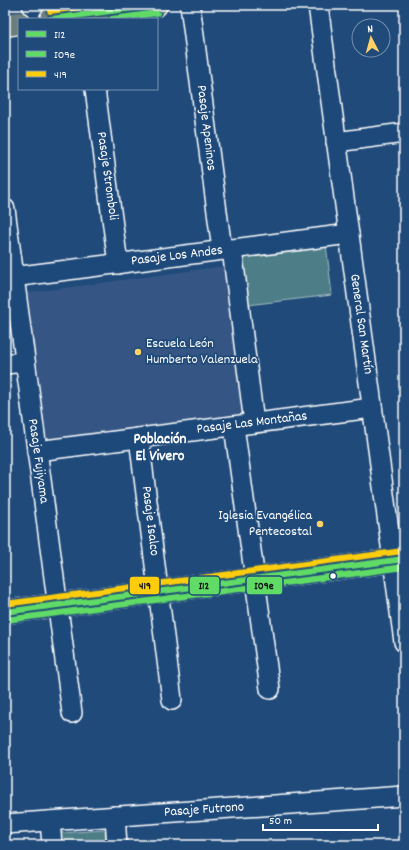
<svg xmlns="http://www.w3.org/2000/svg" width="409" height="850" viewBox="0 0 409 850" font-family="Dekko,sans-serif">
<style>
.built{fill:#355684}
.green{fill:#4e7d87;stroke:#a6bec3}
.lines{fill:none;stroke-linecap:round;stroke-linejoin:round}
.minor-casing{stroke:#fff;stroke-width:22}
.major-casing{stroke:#fff;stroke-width:25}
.minor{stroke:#1f4a7a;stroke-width:19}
.major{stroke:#6c7e7c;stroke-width:22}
.bus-1-casing{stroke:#1f4a7a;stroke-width:9}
.bus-2-casing{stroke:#1f4a7a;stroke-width:9}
.bus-3-casing{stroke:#1f4a7a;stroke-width:9}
.bus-1{stroke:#60dc66;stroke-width:6}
.bus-2{stroke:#60dc66;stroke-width:6}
.bus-3{stroke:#fccd0d;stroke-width:6}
.poi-dot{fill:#ffd166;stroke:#1f4a7a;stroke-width:1.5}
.bus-dot{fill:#fff;stroke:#1f4a7a;stroke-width:1.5}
.labels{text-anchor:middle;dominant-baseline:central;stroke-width:3.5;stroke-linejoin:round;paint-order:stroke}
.street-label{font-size:14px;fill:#fff;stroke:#1f4a7a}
.poi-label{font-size:14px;fill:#fff;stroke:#1f4a7a;text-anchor:start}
.neighbourhood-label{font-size:15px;font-weight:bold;fill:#fff;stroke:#1f4a7a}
.line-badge{stroke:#1f4a7a;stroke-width:1.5}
.pale-badge-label{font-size:11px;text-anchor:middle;font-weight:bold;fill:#111}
</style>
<rect width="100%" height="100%" fill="#1f4a7a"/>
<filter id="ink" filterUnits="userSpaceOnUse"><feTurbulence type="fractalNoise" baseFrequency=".025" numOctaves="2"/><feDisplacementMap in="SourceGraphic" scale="8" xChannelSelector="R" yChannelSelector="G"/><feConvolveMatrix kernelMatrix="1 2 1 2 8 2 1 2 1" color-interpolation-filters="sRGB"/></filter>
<g filter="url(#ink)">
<!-- built -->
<path class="built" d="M225 266 250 411 237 422 48 448 27 293Z"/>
<!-- green -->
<g class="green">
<path d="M326 244 332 295 247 305 241 254Z"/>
<path d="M105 830 106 845H61L60 833Z"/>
</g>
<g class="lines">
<!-- minor casing -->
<g class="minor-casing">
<g id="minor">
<path d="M12 5 14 24"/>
<path d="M190 5 222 250"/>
<path d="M318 5 404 642"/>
<path d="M95 89 118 264"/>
<path d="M336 142 404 133"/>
<path d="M5 209 72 713"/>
<path d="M232 249 254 423"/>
<path d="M5 278 349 234"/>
<path d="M5 364 25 362"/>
<path d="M234 426 270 689"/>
<path d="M139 438 172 700"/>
<path d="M37 451 372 408"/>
<path d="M115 816 117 845"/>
<path d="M50 821 52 845"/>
<path d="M5 824 404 796"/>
</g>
</g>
<!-- major casing -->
<g class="major-casing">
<g id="major">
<path d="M51 19 156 5"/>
<path d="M5 25 19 23"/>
<path d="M5 612 404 559"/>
</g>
</g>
<!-- minor -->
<use href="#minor" class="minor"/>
<!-- major -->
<use href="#major" class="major"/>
<!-- bus-1 casing -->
<g class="bus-1-casing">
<g id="bus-1">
<path d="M51 19 156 5"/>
<path d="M5 612 404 559"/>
</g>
</g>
<!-- bus-2 casing -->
<g class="bus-2-casing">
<g id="bus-2">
<path d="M112 19 157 13"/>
<path d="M6 620 404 567"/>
</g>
</g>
<!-- bus-3 casing -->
<g class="bus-3-casing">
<g id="bus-3">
<path d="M50 11 95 5"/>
<path d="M5 604 403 551"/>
</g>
</g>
<!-- bus-1 -->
<use href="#bus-1" class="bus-1"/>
<!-- bus-2 -->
<use href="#bus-2" class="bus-2"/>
<!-- bus-3 -->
<use href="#bus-3" class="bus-3"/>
</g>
</g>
<!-- markers -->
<g class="poi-dot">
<circle cx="138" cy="352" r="4"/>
<circle cx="320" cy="524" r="4"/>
</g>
<circle class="bus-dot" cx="333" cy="576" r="3.5"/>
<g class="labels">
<!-- street labels -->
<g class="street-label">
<text transform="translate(206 128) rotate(83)">Pasaje Apeninos</text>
<text transform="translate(107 176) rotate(82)">Pasaje Stromboli</text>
<text transform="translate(177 256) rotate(-7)">Pasaje Los Andes</text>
<text transform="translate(361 324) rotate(82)">General San Martín</text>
<text transform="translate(252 423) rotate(-7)">Pasaje Las Montañas</text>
<text transform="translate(38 461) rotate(82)">Pasaje Fujiyama</text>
<text transform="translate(150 521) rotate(83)">Pasaje Isalco</text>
<text transform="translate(204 810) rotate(-4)">Pasaje Futrono</text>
</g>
<!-- poi labels -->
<g class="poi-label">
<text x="146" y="344">Escuela León<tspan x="146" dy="16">Humberto Valenzuela</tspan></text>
<text x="312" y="516" text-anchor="end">Iglesia Evangélica<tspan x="312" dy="16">Pentecostal</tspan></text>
</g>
<!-- neighbourhood labels -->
<g class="neighbourhood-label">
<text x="160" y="440">Población<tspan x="160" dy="17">El Vivero</tspan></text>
</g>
</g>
<g class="line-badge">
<rect x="129" y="576" width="31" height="19" rx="4" fill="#fccd0d"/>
<rect x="189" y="576" width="31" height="19" rx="4" fill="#60dc66"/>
<rect x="246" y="576" width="37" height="19" rx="4" fill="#60dc66"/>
</g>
<g class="pale-badge-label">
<text x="145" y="589">419</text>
<text x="204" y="589">I12</text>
<text x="264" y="589">I09e</text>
</g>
<!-- margin -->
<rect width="409" height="850" fill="none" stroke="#1f4a7a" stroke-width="20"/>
<rect x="10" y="10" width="389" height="830" fill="none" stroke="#fff" stroke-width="1.5" filter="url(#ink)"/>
<!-- legend -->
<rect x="18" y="18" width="140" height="72" fill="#1f4a7a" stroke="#7992af"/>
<rect x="26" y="31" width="20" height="6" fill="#60dc66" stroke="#7992af"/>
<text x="54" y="38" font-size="12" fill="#ffffff">I12</text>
<rect x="26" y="51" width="20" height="6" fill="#60dc66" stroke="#7992af"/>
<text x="54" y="58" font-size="12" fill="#ffffff">I09e</text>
<rect x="26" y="71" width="20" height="6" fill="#fccd0d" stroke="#7992af"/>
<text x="54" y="78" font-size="12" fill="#ffffff">419</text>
<!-- north arrow -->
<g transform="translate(371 38) rotate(354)"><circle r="19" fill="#1f4a7a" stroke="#7992af"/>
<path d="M0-3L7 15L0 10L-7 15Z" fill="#ffd166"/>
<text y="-6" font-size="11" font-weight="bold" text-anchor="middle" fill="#ffffff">N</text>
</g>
<!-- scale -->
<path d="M263 824v6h115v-6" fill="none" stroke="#ffffff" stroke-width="2"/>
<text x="269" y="824" font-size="12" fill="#ffffff" stroke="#1f4a7a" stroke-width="3" paint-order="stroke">50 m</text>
</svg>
